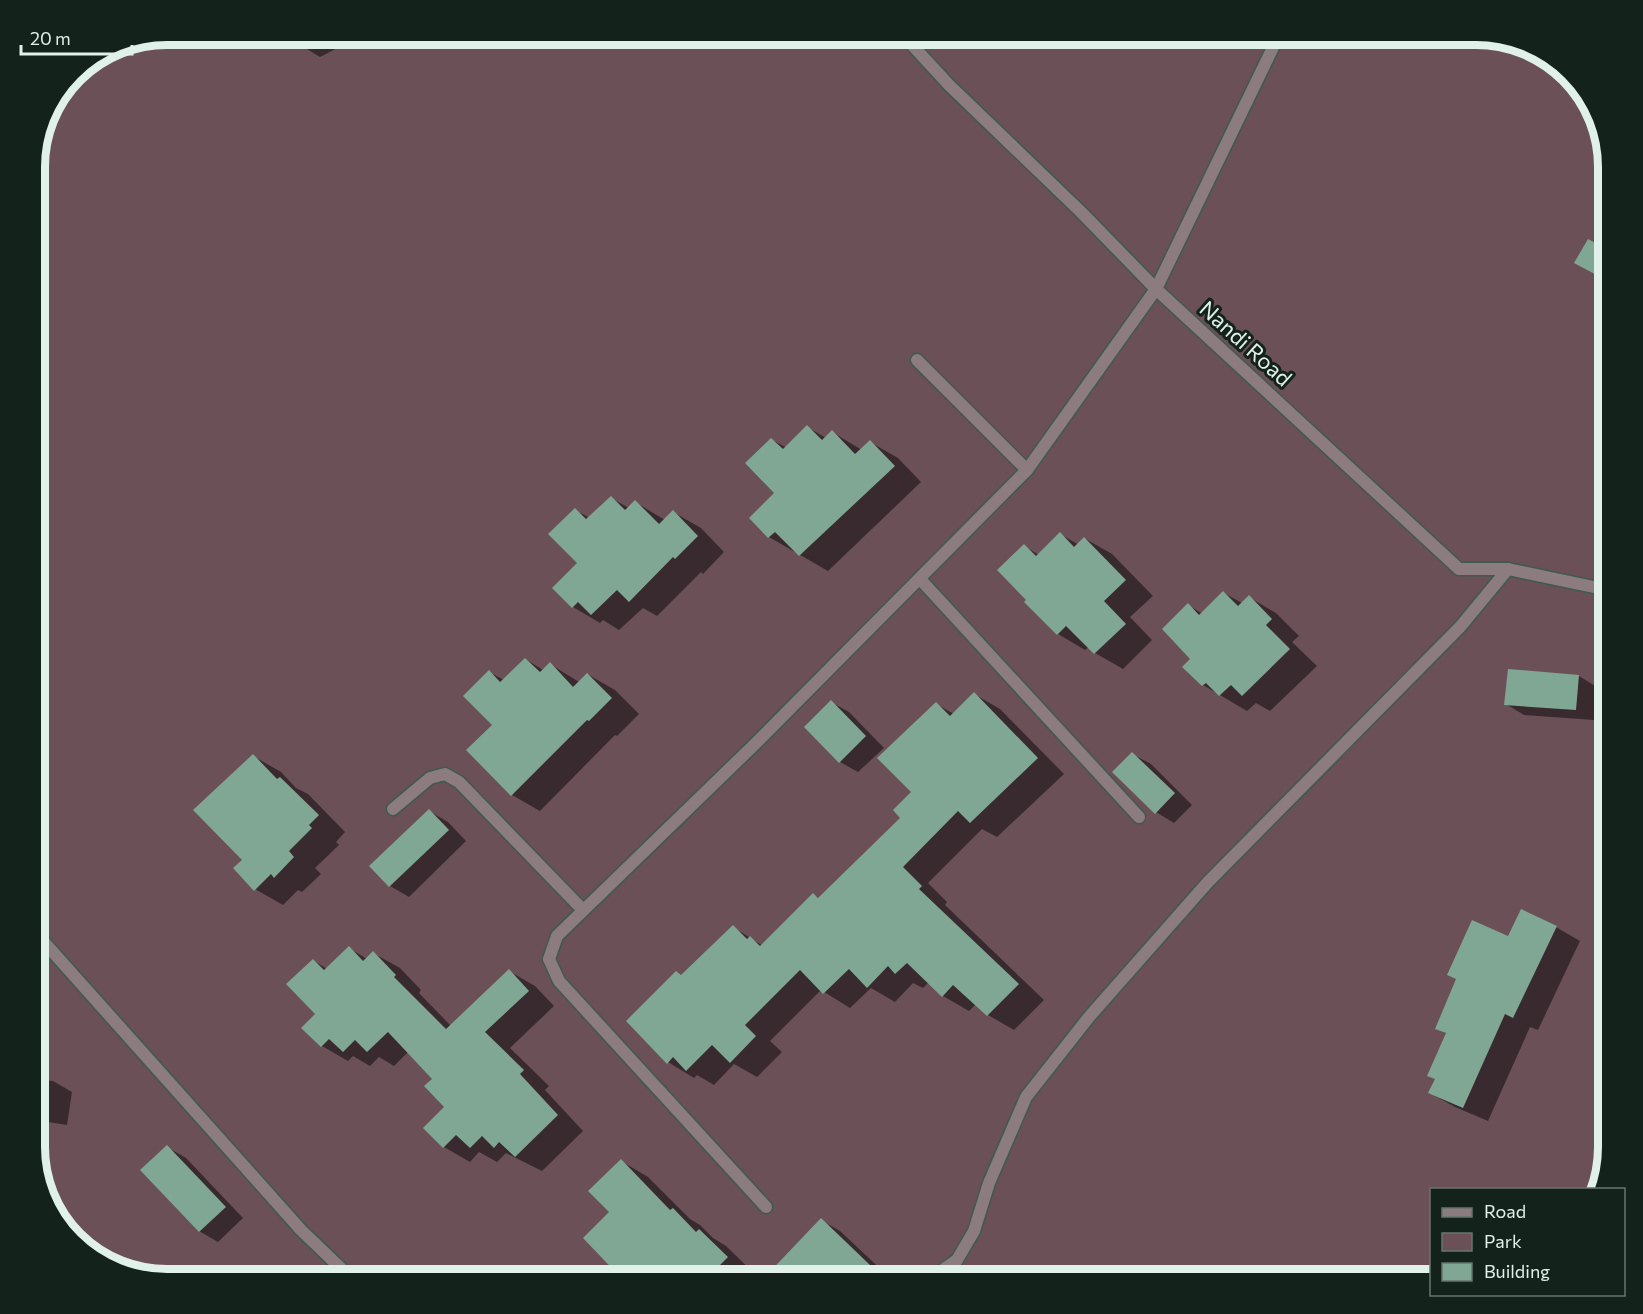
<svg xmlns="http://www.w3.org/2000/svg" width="1643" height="1314" viewBox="0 0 1643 1314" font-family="Commissioner,sans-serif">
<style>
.green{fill:#6b5058}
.shadow{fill:#0007}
.building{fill:#7fa794}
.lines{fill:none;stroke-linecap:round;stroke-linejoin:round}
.minor-casing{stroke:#3e5b4e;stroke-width:15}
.minor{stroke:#8c7b7f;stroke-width:12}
.labels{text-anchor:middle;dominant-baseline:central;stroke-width:6;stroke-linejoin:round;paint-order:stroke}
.street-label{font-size:22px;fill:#dff1e8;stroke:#14221c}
.rim{fill:none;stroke:#dff1e8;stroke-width:8}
</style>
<rect width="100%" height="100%" fill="#1f3e31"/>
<!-- green -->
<path class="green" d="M167 35H1476L1526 44 1563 67 1595 109 1608 167V1147L1601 1189 1432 1190 1431 1279H167L117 1270 80 1247 48 1205 35 1155V158L48 108 80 68 117 44Z"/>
<!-- shadow -->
<g class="shadow">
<path d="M296 35H381L361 45 353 40 320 57 302 46Z"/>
<path d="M807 427 826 438 832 432 862 450 870 442 898 458 921 482 828 571 769 537 776 493 772 440 787 448Z"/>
<path d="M611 498 629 508 635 502 665 520 673 512 701 528 724 552 703 574 701 572 657 616 643 608 619 630 603 620 600 623 573 607 579 563 575 510 590 518Z"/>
<path d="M1060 534 1079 545 1084 538 1112 554 1153 596 1130 617 1152 640 1123 669 1095 653 1089 647 1085 650 1058 634 1024 546 1039 555Z"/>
<path d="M1224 593 1242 603 1249 597 1276 613 1299 636 1292 642 1317 666 1270 711 1256 703 1247 711 1203 685 1192 659 1188 605 1203 614Z"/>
<path d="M525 659 543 670 550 664 579 682 587 674 615 690 639 714 617 736 615 735 540 811 512 795 469 750 494 725 489 672 504 680Z"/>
<path d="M1579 676 1597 687 1594 720 1524 715 1506 704Z"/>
<path d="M974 694 1000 709 1064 774 997 837 982 829 928 883 947 902 945 905 1044 1000 1014 1030 988 1015 976 1004 969 1011 943 996 929 982 923 988 913 983 895 1002 871 988 850 1008 821 990 770 1041 782 1052 757 1077 734 1064 714 1085 697 1075 694 1078 668 1062 677 972 682 976 733 927 763 946 814 895 820 899 902 818 913 792 936 704 954 714Z"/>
<path d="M831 702 849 712 884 748 858 772 840 762Z"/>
<path d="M1132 754 1151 764 1192 805 1174 823 1156 812Z"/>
<path d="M253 756 281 772 296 788 308 794 345 832 336 842 339 845 315 868 321 874 302 892 298 890 283 905 255 889 244 860Z"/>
<path d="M429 811 448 822 466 841 409 897 390 886 371 866Z"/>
<path d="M1556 927 1580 941 1538 1030 1530 1027 1488 1121 1455 1107 1430 1093 1437 1079 1447 1034 1437 1028 1508 938Z"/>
<path d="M349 948 367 959 373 953 400 968 421 990 419 993 451 1026 509 971 535 986 554 1006 510 1048 549 1086 545 1090 583 1131 542 1171 506 1153 497 1162 479 1152 470 1162 444 1147 447 1107 434 1079 408 1052 394 1066 379 1057 370 1066 353 1056 348 1061 322 1046 303 1028 317 1014 313 960 327 969Z"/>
<path d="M35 1079 53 1081 72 1092 67 1125 35 1120Z"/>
<path d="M167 1147 186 1158 243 1218 218 1242 199 1231Z"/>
<path d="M621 1161 648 1177 690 1219 700 1225 713 1238 726 1246 760 1279H625L611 1212Z"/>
<path d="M821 1220 840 1231 888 1276 884 1279H774Z"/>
</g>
<!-- building -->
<g class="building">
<path d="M1588 239 1608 250V281L1574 263Z"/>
<path d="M807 425 822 440 832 430 855 454 870 440 895 466 799 556 775 532 768 538 749 518 774 493 745 463 771 438 783 449Z"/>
<path d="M611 496 625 510 635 500 659 524 673 510 698 536 675 559 673 557 629 602 617 590 591 615 578 602 572 608 552 588 577 563 548 534 575 508 586 519Z"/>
<path d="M1060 532 1074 547 1084 537 1126 580 1104 601 1126 624 1094 654 1066 626 1057 635 1024 602 1026 600 997 570 1024 544 1036 556Z"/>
<path d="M1223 591 1238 606 1249 595 1272 619 1266 625 1290 649 1242 696 1231 685 1219 696 1206 683 1202 686 1182 667 1190 659 1162 629 1188 603 1199 615Z"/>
<path d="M525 658 540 672 550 662 573 687 587 673 612 698 589 721 587 720 511 796 466 750 492 725 463 696 489 670 500 682Z"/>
<path d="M1508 669 1579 675 1576 710 1504 705Z"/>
<path d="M974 692 1038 758 970 823 958 811 903 867 922 886 919 889 1019 984 987 1016 953 985 942 997 907 963 895 974 888 966 867 988 849 969 823 994 800 970 745 1025 756 1036 730 1063 712 1045 686 1071 673 1057 667 1064 626 1021 676 971 681 975 733 925 747 939 750 936 760 946 813 893 818 898 900 818 893 810 911 792 877 758 936 702 950 716Z"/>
<path d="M831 700 866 736 839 763 804 727Z"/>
<path d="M1132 752 1175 793 1155 814 1112 772Z"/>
<path d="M253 754 277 779 280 777 319 815 309 825 312 828 289 851 294 857 274 878 271 874 254 891 233 868 242 860 193 810Z"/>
<path d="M429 809 449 830 389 887 369 866Z"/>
<path d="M1521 909 1557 926 1513 1018 1505 1014 1463 1108 1428 1093 1435 1079 1427 1076 1446 1033 1435 1029 1456 979 1447 975 1472 920 1508 936Z"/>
<path d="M349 946 363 961 373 951 396 975 394 977 446 1029 509 969 529 991 485 1032 524 1070 520 1074 558 1115 515 1157 499 1142 494 1148 482 1136 470 1148 456 1135 443 1148 423 1128 444 1107 424 1086 432 1079 388 1032 367 1052 355 1040 343 1052 329 1039 321 1047 301 1028 315 1014 286 984 313 959 324 970Z"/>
<path d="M167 1145 226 1207 199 1232 140 1170Z"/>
<path d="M621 1159 670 1210 673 1208 696 1232 699 1229 728 1257 705 1280H623L583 1238 609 1212 588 1191Z"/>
<path d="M821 1218 870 1265 856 1280H762Z"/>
</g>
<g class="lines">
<!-- minor casing -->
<g class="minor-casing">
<g id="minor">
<path d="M903 35 949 85 1081 212 1156 289 1459 569H1508L1608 590"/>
<path d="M917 360 1027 470"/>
<path d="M920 579 1139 817"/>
<path d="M393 809 430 778 445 774 459 782 583 910"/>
<path d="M35 932 301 1230 352 1279"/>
<path d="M766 1207 559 981 549 959 557 936 755 744 1027 470 1156 289 1279 35"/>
<path d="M930 1279 957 1260 974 1231 989 1183 1026 1097 1089 1017 1208 882 1460 627 1508 569"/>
</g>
</g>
<!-- minor -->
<use href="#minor" class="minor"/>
</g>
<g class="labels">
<!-- street labels -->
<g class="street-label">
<text transform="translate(1246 343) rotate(42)">Nandi Road</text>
</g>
</g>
<!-- crop -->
<path d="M0 0H1643V1314H0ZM167 45H1476A122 122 0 0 1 1598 167V1147A122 122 0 0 1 1476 1269H167A122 122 0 0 1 45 1147V167A122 122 0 0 1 167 45Z" fill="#14221c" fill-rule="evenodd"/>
<path class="rim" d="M167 45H1476A122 122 0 0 1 1598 167V1147A122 122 0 0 1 1476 1269H167A122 122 0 0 1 45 1147V167A122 122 0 0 1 167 45Z"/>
<!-- legend -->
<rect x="1430" y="1188" width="195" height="108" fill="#14221c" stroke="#65756e" stroke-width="1.5"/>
<rect x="1442" y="1208" width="30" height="9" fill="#8c7b7f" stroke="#65756e" stroke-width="1.5"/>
<text x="1484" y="1218" font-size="18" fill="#dff1e8">Road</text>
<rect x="1442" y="1233" width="30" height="18" fill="#6b5058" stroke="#65756e" stroke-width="1.5"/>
<text x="1484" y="1248" font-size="18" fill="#dff1e8">Park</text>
<rect x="1442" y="1263" width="30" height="18" fill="#7fa794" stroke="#65756e" stroke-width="1.5"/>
<text x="1484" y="1278" font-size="18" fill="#dff1e8">Building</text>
<!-- scale -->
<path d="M21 45v9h111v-9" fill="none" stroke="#dff1e8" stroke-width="3"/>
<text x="30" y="45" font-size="18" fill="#dff1e8" stroke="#14221c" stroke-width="4.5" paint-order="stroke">20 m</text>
</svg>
